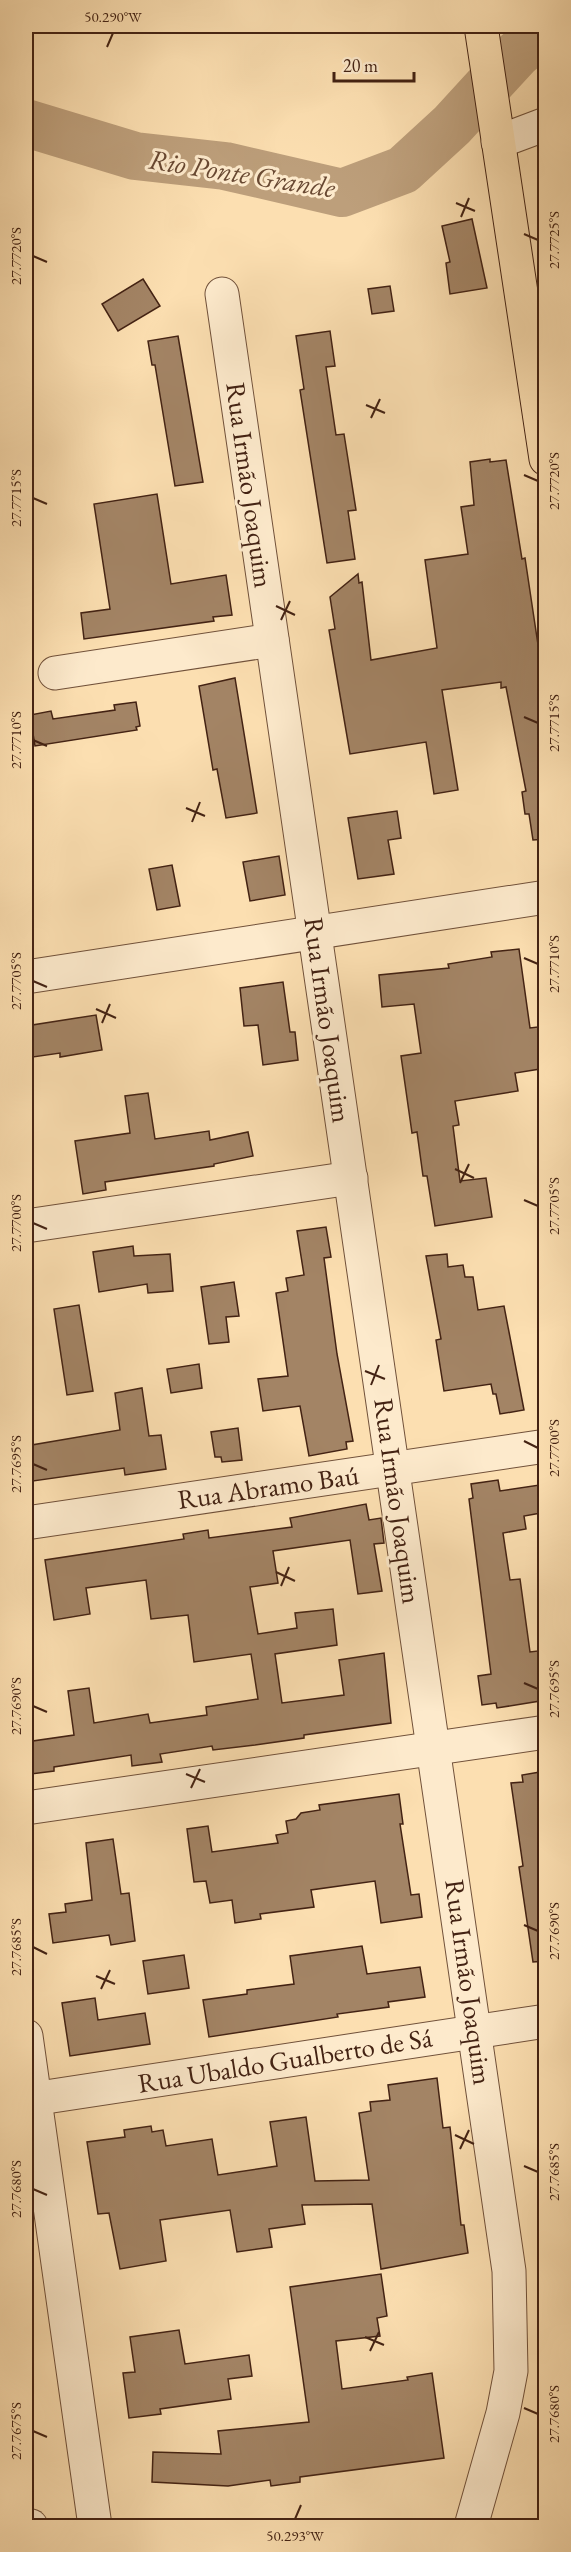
<svg xmlns="http://www.w3.org/2000/svg" width="571" height="2552" viewBox="0 0 571 2552" font-family="'EB Garamond',serif">
<style>
.lines{fill:none;stroke-linecap:round;stroke-linejoin:round}
.river{stroke:#bd9f7b;stroke-width:48}
.building{fill:#a38465;stroke:#432213;stroke-width:1.5}
.minor-casing{stroke:#71513a;stroke-width:35}
.major-casing{stroke:#432213;stroke-width:35}
.minor{stroke:#fdeacc;stroke-width:33}
.major{stroke:#fcdfb1;stroke-width:33}
.ticks{fill:none;stroke:#432213;stroke-width:2}
.labels{text-anchor:middle;dominant-baseline:central;stroke-width:6;stroke-linejoin:round;paint-order:stroke}
.street-label{font-size:27px;fill:#432213;stroke:#fdeacc}
.water-label{font-size:28px;font-style:italic;fill:#684832;stroke:#fdeacc}
.neatline{fill:none;stroke:#432213;stroke-width:2}
.ticks-label{font-size:15px;text-anchor:middle;fill:#432213}
</style>
<rect width="100%" height="100%" fill="#fcdfb1"/>
<filter id="stains"><feTurbulence type="fractalNoise" baseFrequency=".00333" numOctaves="4"/><feColorMatrix values="0 0 0 0 .2 0 0 0 0 .09 0 0 0 0 .02 0 0 0 .5 -.17"/></filter>
<radialGradient id="worn" r=".72"><stop offset=".6" stop-color="#630" stop-opacity="0"/><stop offset="1" stop-color="#630" stop-opacity=".3"/></radialGradient>
<g class="lines">
<!-- river -->
<path class="river" d="M26 123 135 156 225 166 342 193 403 170 452 125 517 54 546 29"/>
</g>
<!-- building -->
<g class="building">
<path d="M472 219 487 288 450 294 446 263 450 262 442 226Z"/>
<path d="M143 279 160 306 118 331 102 304Z"/>
<path d="M390 286 394 311 372 314 368 289Z"/>
<path d="M330 331 335 366 326 367 336 435 344 434 356 510 348 511 355 559 327 563 300 390 304 389 296 336Z"/>
<path d="M178 336 203 482 175 486 155 365H152L148 341Z"/>
<path d="M490 459V462L506 460 522 559 525 558 540 658 546 657V839L533 840 529 814H525L522 792 526 791 506 687 501 688V682L442 690 458 790 434 794 426 742 350 754 333 654 329 630 335 629 330 597 358 574 359 583 362 582 371 660 437 648 425 560 468 554 461 507 474 505 470 462Z"/>
<path d="M157 494 171 584 226 575 232 615 213 617 214 621 84 639 81 613 110 609 94 504Z"/>
<path d="M235 678 257 813 226 818 217 769 213 770 199 686Z"/>
<path d="M136 702 140 726 136 727 137 730 35 746 30 715 51 711 53 719 115 710 114 705Z"/>
<path d="M397 811 401 838 388 840 394 874 358 879 348 818Z"/>
<path d="M279 856 285 895 250 901 243 862Z"/>
<path d="M172 865 180 906 157 910 149 869Z"/>
<path d="M519 949 530 1028 546 1026V1068L515 1073 518 1091 455 1101 459 1125 453 1126 460 1181 486 1178 492 1217 435 1226 427 1176H423L417 1132 412 1133 401 1056 421 1053 414 1004 382 1007 379 975 449 968 448 964 492 957 491 952Z"/>
<path d="M283 982 290 1032H295L298 1060 263 1065 258 1025 244 1026 240 988Z"/>
<path d="M96 1015 102 1050 60 1057V1053L26 1058V1026Z"/>
<path d="M148 1093 155 1139 209 1131 210 1140 248 1132 253 1156 214 1164V1166L105 1182 106 1190 83 1194 75 1141 130 1133 125 1096Z"/>
<path d="M326 1227 331 1257 324 1258 337 1354 353 1441 346 1442 347 1449 309 1456 300 1406 263 1411 258 1379 288 1376 276 1293 288 1291 286 1278 304 1275 297 1231Z"/>
<path d="M133 1246 134 1256 170 1254 173 1291 148 1293 147 1284 99 1292 93 1252Z"/>
<path d="M447 1254 448 1267 463 1265 465 1277H473L478 1310 504 1306 524 1410 500 1414 496 1394H493L491 1384 444 1391 436 1340 441 1339 426 1256Z"/>
<path d="M234 1282 239 1316 226 1317 229 1342 209 1344 201 1287Z"/>
<path d="M79 1305 93 1391 67 1395 54 1309Z"/>
<path d="M199 1364 202 1388 171 1393 167 1369Z"/>
<path d="M142 1388 149 1436 161 1435 166 1469 125 1475 124 1468 26 1482V1446L120 1430 115 1393Z"/>
<path d="M238 1428 242 1460 222 1462 221 1457H215L211 1432Z"/>
<path d="M498 1480 500 1491 546 1484V1512L524 1516 526 1529 503 1533 510 1580 520 1579 530 1652 546 1650V1700L497 1708 496 1703 482 1705 478 1676 491 1674 469 1499 473 1498 471 1484Z"/>
<path d="M366 1504 369 1520 381 1518 384 1543 374 1544 382 1591 358 1594 350 1540 273 1551 278 1583 250 1587 258 1634 297 1628 295 1613 333 1609 337 1645 275 1654 282 1703 344 1695 339 1660 384 1653 391 1723 304 1735V1738L255 1745 213 1750 212 1746 160 1754 162 1762 132 1766 131 1755 54 1767V1771L31 1774 26 1742 74 1735 68 1691 89 1688 94 1723 148 1714 150 1723 207 1715 206 1707 258 1699 251 1654 194 1662 188 1615 151 1619 146 1580 86 1588 90 1614 54 1620 45 1560 184 1539 183 1534 208 1530 209 1538 292 1527 290 1518Z"/>
<path d="M546 1771V1961L533 1962 519 1867 523 1866 511 1783 523 1782 522 1775Z"/>
<path d="M399 1794 403 1824H400L411 1895 419 1894 422 1917 381 1923 375 1881 311 1890 314 1907 260 1914 261 1919 235 1923 232 1900 210 1903 206 1881 194 1882 187 1829 208 1826 212 1852 278 1843 276 1835 288 1833 286 1821 296 1819 301 1813 320 1810 319 1805Z"/>
<path d="M113 1839 121 1894 129 1893 135 1941 111 1945 109 1935 53 1943 49 1914 66 1912 65 1904 92 1900 86 1843Z"/>
<path d="M362 1946 367 1974 420 1967 425 1997 388 2002 389 2007 337 2014 338 2017 209 2037 203 2000 247 1994V1990L294 1984 290 1956Z"/>
<path d="M184 1955 189 1988 148 1994 143 1961Z"/>
<path d="M95 1998 98 2020 145 2013 150 2044 70 2056 62 2003Z"/>
<path d="M437 2078 443 2128 450 2127 461 2225H464L468 2253 381 2269 372 2204 302 2205 305 2224 269 2229 272 2247 237 2252 230 2210 160 2220 166 2261 120 2269 109 2213 98 2214 87 2142 125 2137 124 2130 151 2126 152 2132 163 2130 166 2146 212 2139 218 2175 277 2166 270 2122 306 2117 315 2181 369 2180 359 2113 371 2111 370 2102 390 2100 388 2085Z"/>
<path d="M381 2274 387 2316 377 2318 380 2336 336 2341 342 2389 408 2380 407 2377 432 2373 444 2458 300 2477V2482L271 2486 270 2480 228 2486 152 2482 153 2452 221 2454 218 2431 309 2422 290 2287Z"/>
<path d="M179 2330 185 2364 249 2355 252 2376 228 2379 231 2399 160 2409 161 2414 129 2418 123 2373 135 2372 130 2337Z"/>
</g>
<g class="lines">
<!-- minor casing -->
<g class="minor-casing">
<g id="minor">
<path d="M498 142 546 124"/>
<path d="M222 294 509 2271 511 2371 503 2413 471 2526"/>
<path d="M55 673 272 640"/>
<path d="M26 977 546 897"/>
<path d="M26 1226 351 1178"/>
<path d="M26 1523 546 1446"/>
<path d="M26 1808 546 1732"/>
<path d="M26 2036 95 2526"/>
<path d="M26 2100 546 2021"/>
<path d="M26 2526H31"/>
</g>
</g>
<!-- major casing -->
<g class="major-casing">
<path id="major" d="M481 26 546 459"/>
</g>
<!-- minor -->
<use href="#minor" class="minor"/>
<!-- major -->
<use href="#major" class="major"/>
</g>
<!-- ticks -->
<path class="ticks" d="M107 47 113 33M456 203 475 211M461 217 469 198M524 234 538 240M33 256 47 262M366 405 385 413M371 418 380 399M524 475 538 481M33 498 47 504M276 606 295 615M281 620 290 601M524 717 538 723M33 740 47 746M186 808 205 816M192 822 200 802M524 958 538 964M33 981 47 987M96 1009 116 1018M102 1023 110 1004M455 1169 474 1178M460 1183 469 1164M524 1200 538 1206M33 1223 47 1229M365 1371 385 1379M371 1385 379 1365M524 1441 538 1448M33 1464 47 1470M276 1572 295 1581M281 1586 289 1567M524 1683 538 1689M33 1706 47 1712M186 1774 205 1782M191 1788 200 1769M524 1925 538 1931M33 1947 47 1954M96 1976 115 1984M101 1989 110 1970M455 2135 474 2144M460 2149 469 2130M524 2166 538 2172M33 2189 47 2195M365 2337 384 2345M370 2351 379 2332M524 2408 538 2414M33 2431 47 2437M295 2519 301 2505"/>
<g class="labels">
<!-- street labels -->
<g class="street-label">
<text transform="translate(250 485) rotate(82)">Rua Irmão Joaquim</text>
<text transform="translate(328 1020) rotate(82)">Rua Irmão Joaquim</text>
<text transform="translate(268 1487) rotate(-8)">Rua Abramo Baú</text>
<text transform="translate(398 1501) rotate(82)">Rua Irmão Joaquim</text>
<text transform="translate(469 1982) rotate(82)">Rua Irmão Joaquim</text>
<text transform="translate(285 2060) rotate(-9)">Rua Ubaldo Gualberto de Sá</text>
</g>
<!-- water labels -->
<g class="water-label">
<text transform="translate(242 173) rotate(9)">Rio Ponte Grande</text>
</g>
</g>
<!-- margin -->
<rect width="571" height="2552" fill="none" stroke="#fcdfb1" stroke-width="66"/>
<!-- scale -->
<path d="M334 72v9h80v-9" fill="none" stroke="#432213" stroke-width="3"/>
<text x="343" y="72" font-size="18" fill="#432213" stroke="#fdeacc" stroke-width="4.5" paint-order="stroke">20 m</text>
<rect x="33" y="33" width="505" height="2486" class="neatline"/>
<g class="ticks-label">
<text x="113" y="22">50.290°W</text>
<text transform="translate(554 240) rotate(-90)" y="5">27.7725°S</text>
<text transform="translate(16 256) rotate(-90)" y="5">27.7720°S</text>
<text transform="translate(554 481) rotate(-90)" y="5">27.7720°S</text>
<text transform="translate(16 498) rotate(-90)" y="5">27.7715°S</text>
<text transform="translate(554 723) rotate(-90)" y="5">27.7715°S</text>
<text transform="translate(16 740) rotate(-90)" y="5">27.7710°S</text>
<text transform="translate(554 964) rotate(-90)" y="5">27.7710°S</text>
<text transform="translate(16 981) rotate(-90)" y="5">27.7705°S</text>
<text transform="translate(554 1206) rotate(-90)" y="5">27.7705°S</text>
<text transform="translate(16 1223) rotate(-90)" y="5">27.7700°S</text>
<text transform="translate(554 1448) rotate(-90)" y="5">27.7700°S</text>
<text transform="translate(16 1464) rotate(-90)" y="5">27.7695°S</text>
<text transform="translate(554 1689) rotate(-90)" y="5">27.7695°S</text>
<text transform="translate(16 1706) rotate(-90)" y="5">27.7690°S</text>
<text transform="translate(554 1931) rotate(-90)" y="5">27.7690°S</text>
<text transform="translate(16 1947) rotate(-90)" y="5">27.7685°S</text>
<text transform="translate(554 2172) rotate(-90)" y="5">27.7685°S</text>
<text transform="translate(16 2189) rotate(-90)" y="5">27.7680°S</text>
<text transform="translate(554 2414) rotate(-90)" y="5">27.7680°S</text>
<text transform="translate(16 2431) rotate(-90)" y="5">27.7675°S</text>
<text x="295" y="2541">50.293°W</text>
</g>
<rect width="100%" height="100%" filter="url(#stains)"/>
<rect width="100%" height="100%" fill="url(#worn)"/>
</svg>
